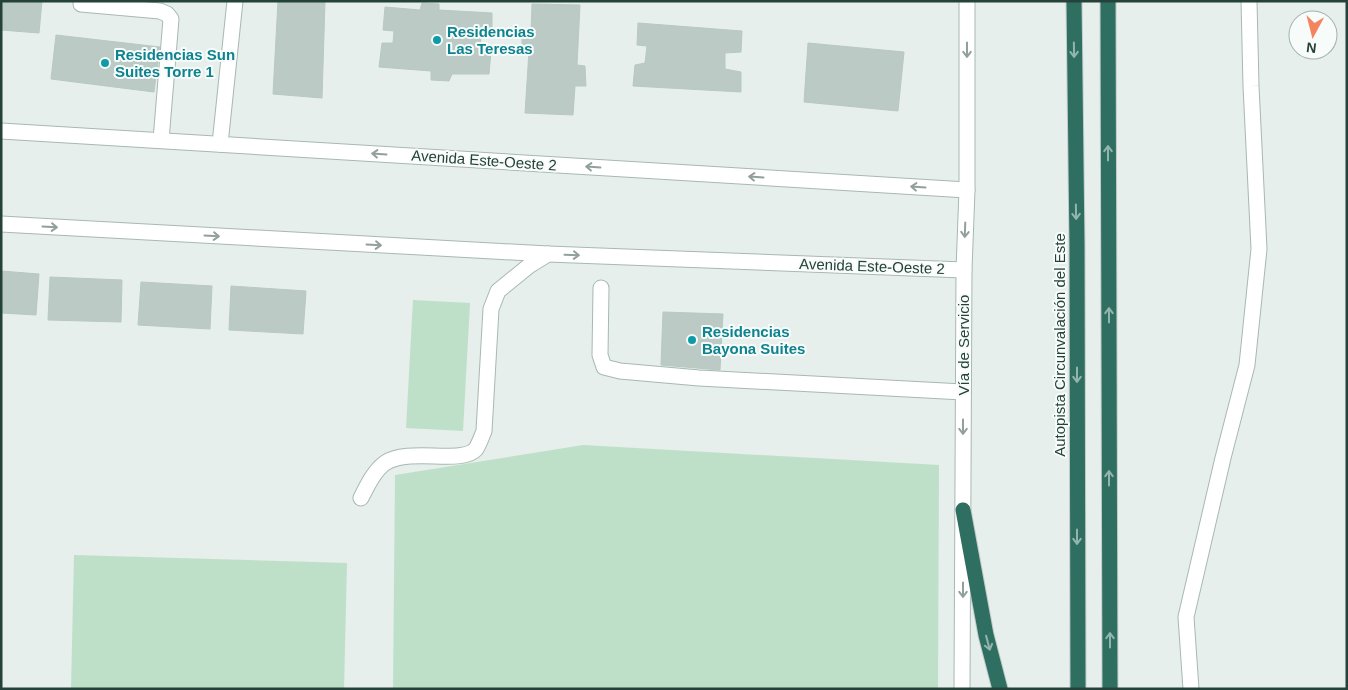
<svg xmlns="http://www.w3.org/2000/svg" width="1348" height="690" viewBox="0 0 1348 690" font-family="Helvetica,sans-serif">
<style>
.green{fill:#bfe0c8}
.building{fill:#bbcac4;stroke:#b8c9c2}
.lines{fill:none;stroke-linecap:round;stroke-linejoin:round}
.minor-casing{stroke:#a8b8b2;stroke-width:17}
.highway-casing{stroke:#c2cac8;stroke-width:17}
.minor{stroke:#fff;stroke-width:15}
.highway{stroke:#2f6f62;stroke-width:15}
.oneway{stroke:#92a09c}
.oneway2{stroke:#93b5ae}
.culture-dot{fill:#0f9aa8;stroke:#f7fbf9;stroke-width:2}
.labels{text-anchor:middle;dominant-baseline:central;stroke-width:4;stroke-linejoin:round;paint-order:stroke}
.culture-label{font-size:15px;font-weight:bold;fill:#0d838f;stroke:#f7fbf9;text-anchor:start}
.street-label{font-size:15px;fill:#24423a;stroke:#f7fbf9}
</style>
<rect width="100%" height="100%" fill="#e6efeb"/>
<!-- green -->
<g class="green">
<path d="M413 300 470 303 463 431 406 428Z"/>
<path d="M583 445 939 465 938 689H393L395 475Z"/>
<path d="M74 555 347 563 344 689H71Z"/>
</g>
<!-- building -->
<g class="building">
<path d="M1 1H42L39 33 1 30Z"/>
<path d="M278 1H325L322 98 273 94Z"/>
<path d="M422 3 439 4V10L492 13V35L481 36 480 50 491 51 489 74H452L449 81 431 80V71L379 67 382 43H393L394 31 383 30 385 7 420 10Z"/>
<path d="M532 4 580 5 577 65 585 66 586 86H575L573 115 525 113 529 51 522 50V33L531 34Z"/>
<path d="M638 23 742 31 741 52 725 53V69L741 72V92L633 86 635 65 645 63 647 46 637 45Z"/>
<path d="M56 35 160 47 154 92 51 79Z"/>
<path d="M808 43 904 52 898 111 804 102Z"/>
<path d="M1 271 39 274 36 315 1 313Z"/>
<path d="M50 277 122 280 121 322 48 320Z"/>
<path d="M141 282 212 286 210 329 138 325Z"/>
<path d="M231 286 306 291 303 334 229 330Z"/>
<path d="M663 312 723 314 720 370 661 365Z"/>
</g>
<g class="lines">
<!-- minor casing -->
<g class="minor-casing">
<g id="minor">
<path d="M81 4 160 11 167 14 171 19 161 140"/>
<path d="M1 131 967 190"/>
<path d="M220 144 235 1"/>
<path d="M1 224 548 254 964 270"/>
<path d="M601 288 600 355 604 367 620 371 699 378 963 392"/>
<path d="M361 498C367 486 374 471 385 463 409 447 462 465 476 449 479 444 482 436 484 431L491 309 498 291 530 265 548 254"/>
<path d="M962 689 964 270 967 190V1"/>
<path d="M1191 689 1186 617 1223 458 1247 365 1259 249 1251 86 1249 1"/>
</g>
</g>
<!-- highway casing -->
<g class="highway-casing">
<g id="highway">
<path d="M1074 1 1077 245 1078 689"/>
<path d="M1108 1 1110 689"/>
<path d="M963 510 986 635 1000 689"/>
</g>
</g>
<!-- minor -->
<use href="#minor" class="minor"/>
<!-- highway -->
<use href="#highway" class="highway"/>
</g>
<!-- one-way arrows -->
<defs><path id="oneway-shaft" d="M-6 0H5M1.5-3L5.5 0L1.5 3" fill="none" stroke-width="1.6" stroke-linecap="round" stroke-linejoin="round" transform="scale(1.25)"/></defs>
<g class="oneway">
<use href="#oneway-shaft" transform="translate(967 50) rotate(90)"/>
<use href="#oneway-shaft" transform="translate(379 154) rotate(-176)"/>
<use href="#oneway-shaft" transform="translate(593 167) rotate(-176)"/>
<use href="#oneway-shaft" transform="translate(756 177) rotate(-176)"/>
<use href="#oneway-shaft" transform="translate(918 187) rotate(-176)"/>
<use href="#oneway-shaft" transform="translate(50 227) rotate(3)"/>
<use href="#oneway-shaft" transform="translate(965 230) rotate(92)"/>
<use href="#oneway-shaft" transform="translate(212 236) rotate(3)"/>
<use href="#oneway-shaft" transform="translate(374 245) rotate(3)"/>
<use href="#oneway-shaft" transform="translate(572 255) rotate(2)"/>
<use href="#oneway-shaft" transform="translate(963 427) rotate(90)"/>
<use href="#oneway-shaft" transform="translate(963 590) rotate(90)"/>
</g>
<g class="oneway2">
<use href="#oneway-shaft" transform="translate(1074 50) rotate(89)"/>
<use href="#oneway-shaft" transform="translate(1108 153) rotate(-90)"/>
<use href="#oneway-shaft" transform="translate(1076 212) rotate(89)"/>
<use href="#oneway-shaft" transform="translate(1109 315) rotate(-90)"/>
<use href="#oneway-shaft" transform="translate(1077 375) rotate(90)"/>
<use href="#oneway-shaft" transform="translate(1109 478) rotate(-90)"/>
<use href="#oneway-shaft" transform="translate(1077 537) rotate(90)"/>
<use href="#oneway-shaft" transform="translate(1110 640) rotate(-90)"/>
<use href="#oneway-shaft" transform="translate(988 643) rotate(75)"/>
</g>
<!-- markers -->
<g class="culture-dot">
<circle cx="437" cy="40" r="5"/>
<circle cx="105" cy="63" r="5"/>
<circle cx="692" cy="340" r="5"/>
</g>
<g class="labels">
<!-- culture labels -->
<g class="culture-label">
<text x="447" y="31">Residencias<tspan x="447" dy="17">Las Teresas</tspan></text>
<text x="115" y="54">Residencias Sun<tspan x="115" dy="17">Suites Torre 1</tspan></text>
<text x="702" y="331">Residencias<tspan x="702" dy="17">Bayona Suites</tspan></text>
</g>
<!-- street labels -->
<g class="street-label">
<text transform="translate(484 160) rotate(4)">Avenida Este-Oeste 2</text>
<text transform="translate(872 266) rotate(2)">Avenida Este-Oeste 2</text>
<text transform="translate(963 345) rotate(-90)">Vía de Servicio</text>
<text transform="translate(1059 345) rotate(-90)">Autopista Circunvalación del Este</text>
</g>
</g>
<!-- border -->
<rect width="1348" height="690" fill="none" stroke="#24423a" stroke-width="5"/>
<!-- north arrow -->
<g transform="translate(1313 35) rotate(187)"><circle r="24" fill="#f7fbf9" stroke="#a3b1ad"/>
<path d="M0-4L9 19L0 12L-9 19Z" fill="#f4845f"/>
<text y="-8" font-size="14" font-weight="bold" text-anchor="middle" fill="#24423a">N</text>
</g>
</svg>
